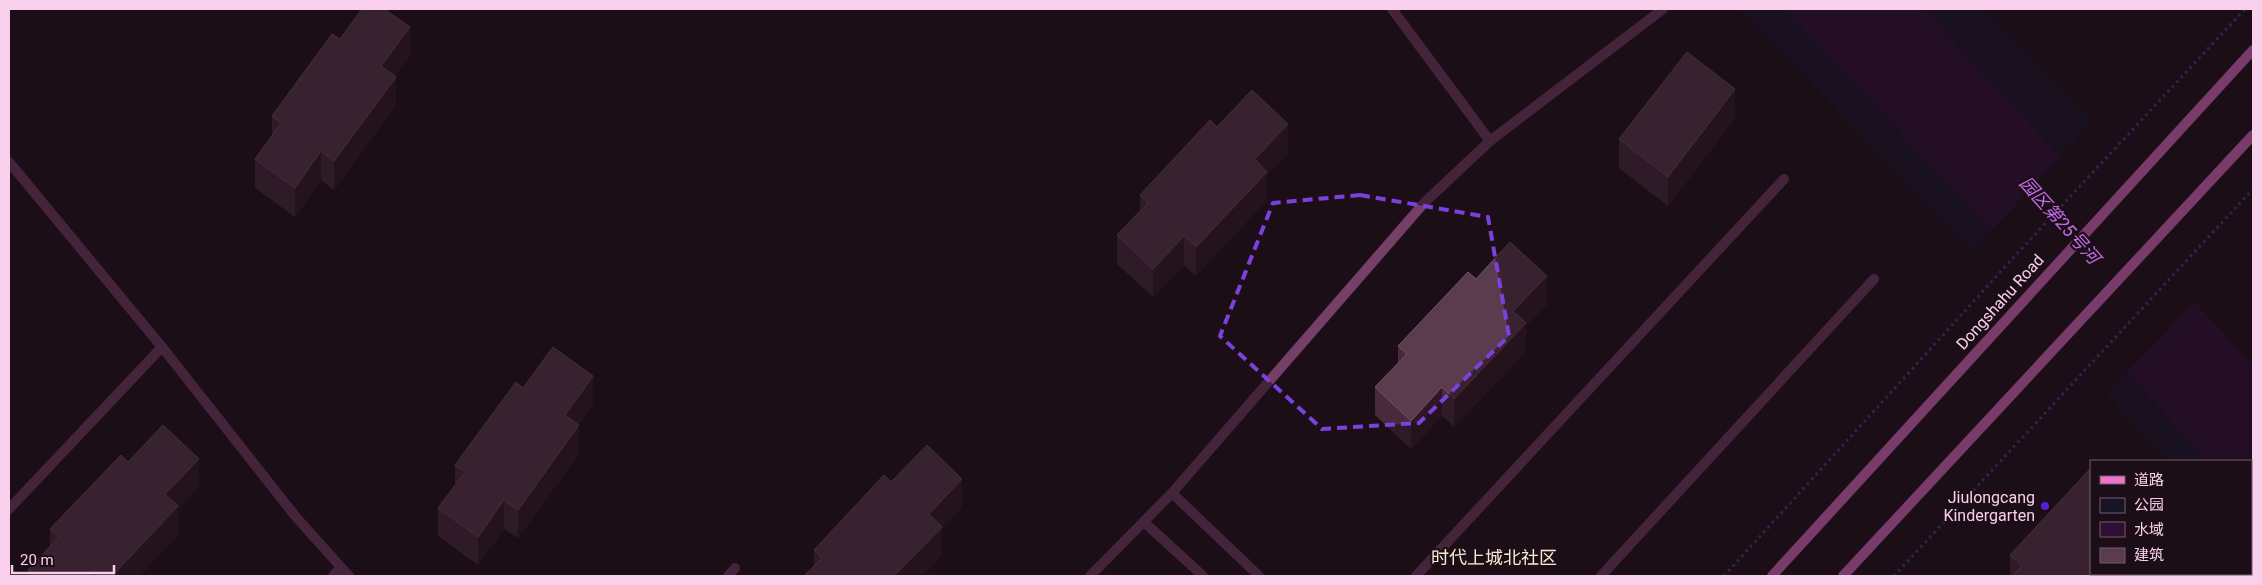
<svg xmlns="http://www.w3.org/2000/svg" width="2262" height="585" viewBox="0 0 2262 585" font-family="Roboto,'Noto Sans SC',sans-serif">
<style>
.green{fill:#181428}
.water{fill:#300f35}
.pier{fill:#1c0e17}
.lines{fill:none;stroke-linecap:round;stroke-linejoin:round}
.path{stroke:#4d3ca0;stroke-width:3;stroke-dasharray:2.5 4;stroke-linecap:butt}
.service{stroke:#753f67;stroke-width:10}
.minor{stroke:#753f67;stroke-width:10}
.secondary{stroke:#ec73ce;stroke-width:10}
.wall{fill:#482a3b}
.shaded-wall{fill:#2f1725}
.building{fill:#5b3b4e;stroke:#745367}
.marked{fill:none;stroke:#7a41dc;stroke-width:4;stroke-dasharray:10 6;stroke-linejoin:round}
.poi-dot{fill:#5a1dd8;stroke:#1c0e17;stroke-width:2}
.labels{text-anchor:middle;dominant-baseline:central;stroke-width:4.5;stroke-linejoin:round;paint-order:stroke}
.street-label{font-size:16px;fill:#f9d0eb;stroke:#1c0e17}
.poi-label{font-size:16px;fill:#f9d0eb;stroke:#1c0e17;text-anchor:end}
.water-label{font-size:18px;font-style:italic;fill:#c46beb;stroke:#1c0e17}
.neighbourhood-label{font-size:18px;fill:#f9e9d1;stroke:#1c0e17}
</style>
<rect width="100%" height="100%" fill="#1c0e17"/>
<!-- green -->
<g class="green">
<path d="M1741 9H1785L1992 230 1971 252Z"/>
<path d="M1924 9H1984L2092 122 2061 156Z"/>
<path d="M2126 373 2209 461H2168L2107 395Z"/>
</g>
<!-- water -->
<path class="water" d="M1785 9H1924L2253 365V509L2251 506V461H2209L2127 373 2124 375 1990 232 1991 230Z"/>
<!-- pier -->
<path class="pier" d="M2061 156 2194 303 2124 375 1990 232Z"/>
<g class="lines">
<!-- path -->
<g class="path">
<path d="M1724 576 2013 258 2245 9"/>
<path d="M1894 576 2253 189"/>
</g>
<!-- service -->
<g class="service">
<path d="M1416 576 1784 179"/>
<path d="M1601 576 1874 279"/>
</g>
<!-- minor -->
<g class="minor">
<path d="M1392 9 1490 141"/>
<path d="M9 162 162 347 296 517 349 576"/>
<path d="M1172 493 1259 576"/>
<path d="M9 509 162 347"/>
<path d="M1144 522 1203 576"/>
<path d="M333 576 340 568"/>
<path d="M728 576 735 568"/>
<path d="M1090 576 1172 493 1424 203 1490 141 1663 9"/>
</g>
<!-- secondary -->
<g class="secondary">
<path d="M1772 576 2253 50"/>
<path d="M1843 576 2253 135"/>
</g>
</g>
<!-- wall -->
<g class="wall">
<path d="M340 39 410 56 395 76 396 105 334 190 321 180 295 217 255 188V159L272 136V116Z"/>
<path d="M1735 118 1668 206 1619 168V139Z"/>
<path d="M1217 127 1288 153 1267 174V200L1196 276 1184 265 1153 297 1117 264V235L1140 211V195Z"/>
<path d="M1476 279 1547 304 1526 325V352L1454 427 1442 416 1411 449 1375 415V387L1398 363V346Z"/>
<path d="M523 388 593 404 578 425 579 454 518 538 504 529 478 565 438 536V508L455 485V465Z"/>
<path d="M128 462 199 487 178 509V535L139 576H28V570L50 546V529Z"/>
<path d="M891 482 962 508 942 529V555L814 566V550Z"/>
<path d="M2010 555 2091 574 2131 576H2010Z"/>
</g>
<!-- shaded-wall -->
<g class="shaded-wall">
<path d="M410 27V56L381 95V66Z"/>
<path d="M396 77V105L334 190V161Z"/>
<path d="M1735 89V118L1668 206V177Z"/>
<path d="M1288 124V153L1267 174V200L1196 276V247L1255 159Z"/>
<path d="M321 151V180L295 217V188Z"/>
<path d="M1184 236V265L1153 297V269Z"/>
<path d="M1547 276V304L1526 325V352L1454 427V399L1513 311Z"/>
<path d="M593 376V404L565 443V415Z"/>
<path d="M1442 387V416L1411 449V421Z"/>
<path d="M579 425V454L518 538V510Z"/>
<path d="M199 459V487L178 509V535L139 576H112L165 494Z"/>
<path d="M962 479V508L942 529V555L922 576H894L929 514Z"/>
<path d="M504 500V529L478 565V537Z"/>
<path d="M94 570V576H89Z"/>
</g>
<!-- building -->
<g class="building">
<path d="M362 9H384L410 27 381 66 396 77 334 161 321 151 295 188 255 159 281 123 272 116 332 34 340 39Z"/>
<path d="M1687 52 1735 89 1668 177 1619 139Z"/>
<path d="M1252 90 1288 124 1255 159 1267 172 1196 247 1184 236 1153 269 1117 235 1148 203 1140 195 1210 120 1217 127Z"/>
<path d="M1510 242 1547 276 1513 311 1526 323 1454 399 1442 387 1411 421 1375 387 1407 354 1398 346 1468 272 1476 279Z"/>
<path d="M553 347 593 376 565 415 579 425 518 510 504 500 478 537 438 508 465 472 455 465 516 382 523 388Z"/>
<path d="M163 425 199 459 165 494 178 506 112 576H101L94 570 89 576H35L28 570 59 537 50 529 121 455 128 462Z"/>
<path d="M927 445 962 479 929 514 942 527 894 576H804L822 558 814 550 884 475 891 482Z"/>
<path d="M2090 469H2091V574H2129L2131 576H2012L2022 566 2010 555Z"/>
</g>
<!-- marked area -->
<path d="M0 0H2262V585H0ZM1360 195 1488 217 1509 336 1419 423 1322 429 1220 336 1273 203Z" fill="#1c0e17" fill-opacity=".55" fill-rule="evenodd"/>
<path class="marked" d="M1360 195 1488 217 1509 336 1419 423 1322 429 1220 336 1273 203Z"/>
<!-- markers -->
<circle class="poi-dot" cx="2045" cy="506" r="5"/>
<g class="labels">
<!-- street labels -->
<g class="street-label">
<text transform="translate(2000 302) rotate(-48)">Dongshahu Road</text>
</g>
<!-- poi labels -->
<g class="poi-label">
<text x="2035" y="497">Jiulongcang<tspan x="2035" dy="18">Kindergarten</tspan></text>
</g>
<!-- water labels -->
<g class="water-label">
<text transform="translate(2060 220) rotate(48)">园区第25号河</text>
</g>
<!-- neighbourhood labels -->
<g class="neighbourhood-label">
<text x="1494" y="557">时代上城北社区</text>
</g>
</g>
<!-- border -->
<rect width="2262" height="585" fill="none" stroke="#f9d0eb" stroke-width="20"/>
<!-- legend -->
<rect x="2090" y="460" width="162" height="115" fill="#1c0e17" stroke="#745c6c"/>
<rect x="2100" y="476" width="25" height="8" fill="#ec73ce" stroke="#745c6c"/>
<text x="2134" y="485" font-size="15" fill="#f9d0eb">道路</text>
<rect x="2100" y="498" width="25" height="15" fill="#181428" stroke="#745c6c"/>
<text x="2134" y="510" font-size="15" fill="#f9d0eb">公园</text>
<rect x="2100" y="522" width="25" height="15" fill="#300f35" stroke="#745c6c"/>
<text x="2134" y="535" font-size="15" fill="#f9d0eb">水域</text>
<rect x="2100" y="548" width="25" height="15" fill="#5b3b4e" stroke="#745c6c"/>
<text x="2134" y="560" font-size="15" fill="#f9d0eb">建筑</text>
<!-- scale -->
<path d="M12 565v8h102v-8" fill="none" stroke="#f9d0eb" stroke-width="2.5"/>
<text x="20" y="565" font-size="15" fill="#f9d0eb" stroke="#1c0e17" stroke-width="4" paint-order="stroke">20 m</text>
</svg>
